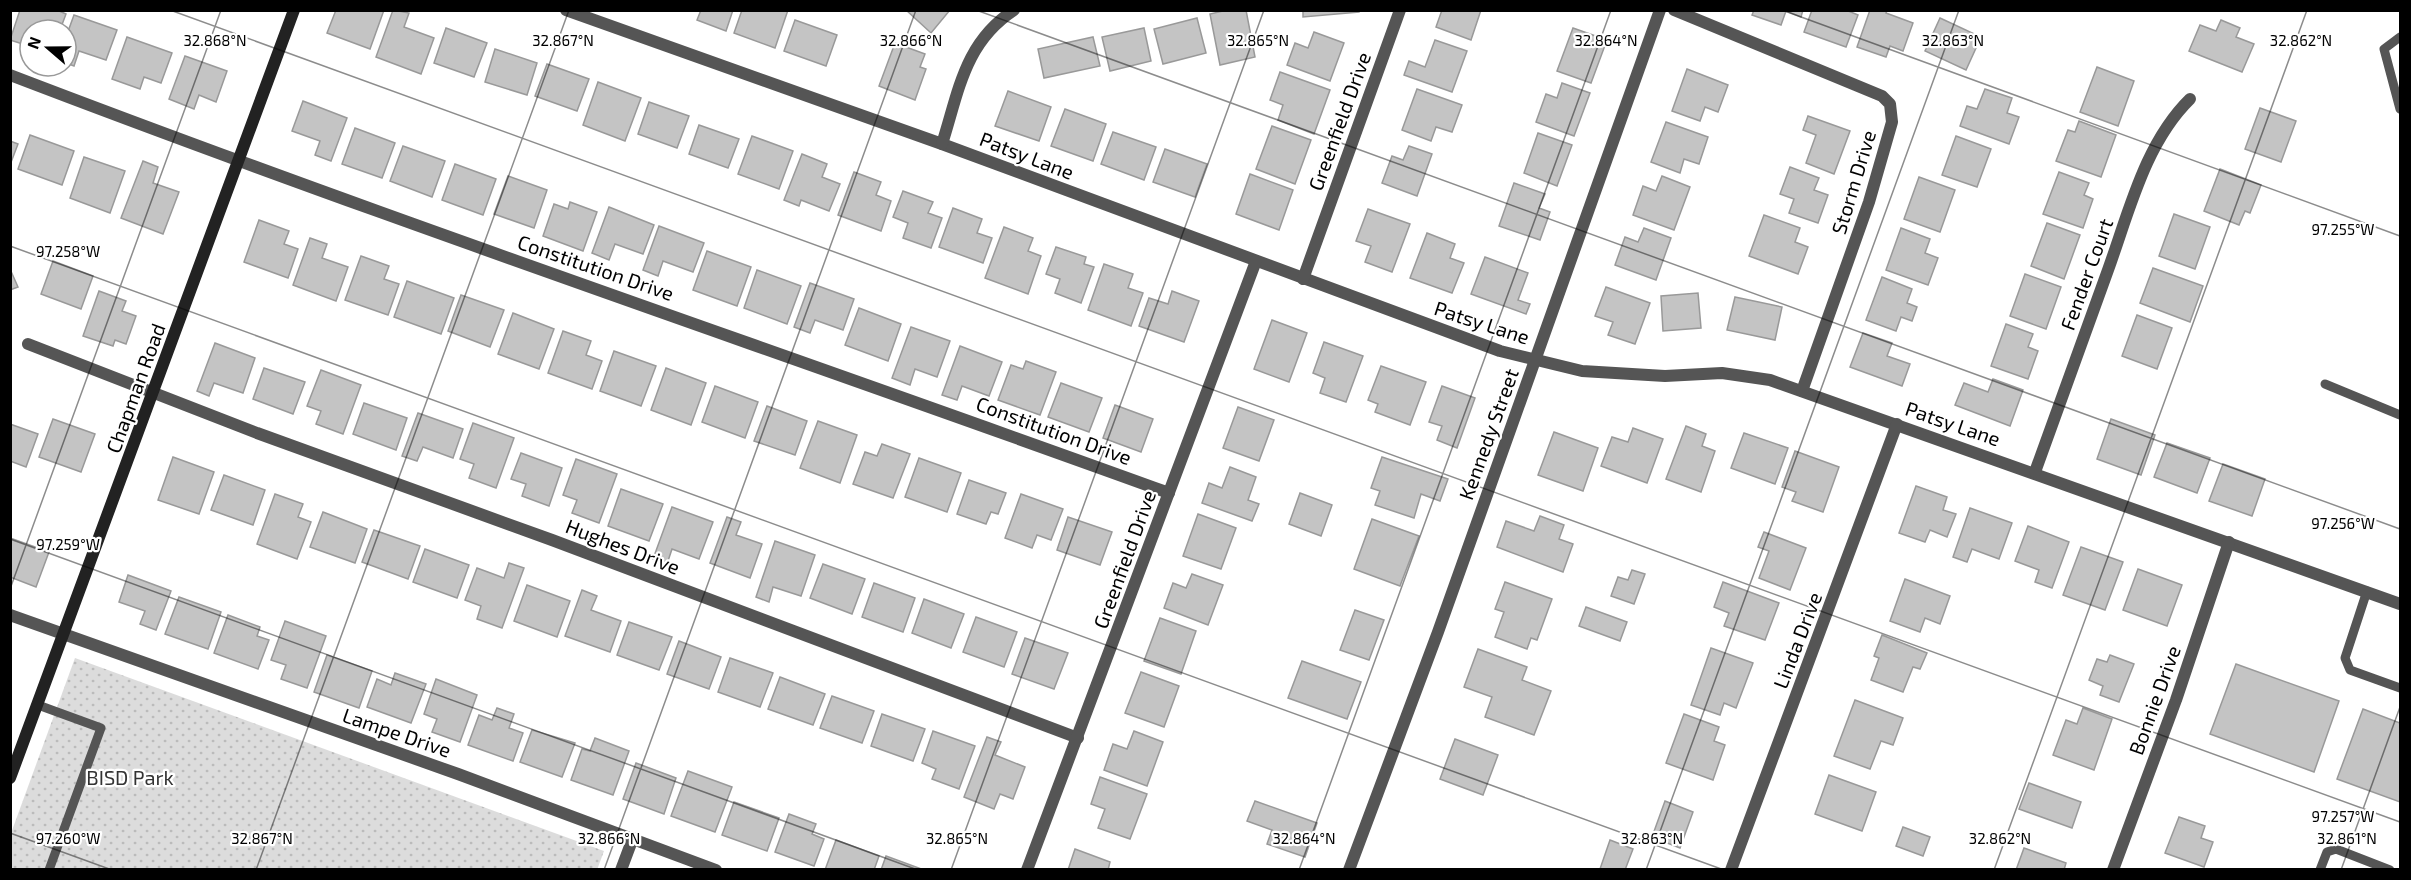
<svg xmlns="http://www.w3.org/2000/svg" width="2411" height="880" viewBox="0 0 2411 880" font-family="'Exo 2',sans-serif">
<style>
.grass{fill:url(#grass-dots)}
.building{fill:#c4c4c4;stroke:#999;stroke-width:1.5}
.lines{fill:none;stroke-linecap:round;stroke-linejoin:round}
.lane{stroke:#555;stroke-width:9}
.street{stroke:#555;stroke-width:12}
.secondary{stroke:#222;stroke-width:12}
.ticks{fill:none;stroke:#000;stroke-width:1.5;stroke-opacity:0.45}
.labels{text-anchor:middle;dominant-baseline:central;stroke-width:4.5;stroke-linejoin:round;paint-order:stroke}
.street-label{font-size:20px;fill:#000;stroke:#fff}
.park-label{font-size:20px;fill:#333;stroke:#fff}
.ticks-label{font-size:15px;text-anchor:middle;fill:#000;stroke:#fff;stroke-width:4.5;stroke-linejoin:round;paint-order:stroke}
</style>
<defs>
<pattern id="grass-dots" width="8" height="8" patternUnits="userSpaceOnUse" patternTransform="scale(1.5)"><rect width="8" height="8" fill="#dcdcdc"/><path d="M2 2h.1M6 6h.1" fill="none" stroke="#bbb" stroke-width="1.8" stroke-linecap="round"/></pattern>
</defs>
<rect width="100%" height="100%" fill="#fff"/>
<!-- grass -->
<path class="grass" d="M75 658 604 851 597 870H11L10 836Z"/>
<!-- building -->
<g class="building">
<path d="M20 10H57L66 14 60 30H30L26 45 10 40Z"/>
<path d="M336 10H384L370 49 327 33Z"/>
<path d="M393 10 409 13 404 27 434 38 421 74 376 57Z"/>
<path d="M701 10H733L726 31 697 20Z"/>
<path d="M742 10H788L775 48 734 33Z"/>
<path d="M906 10H950L931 33Z"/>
<path d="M1227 10H1246L1255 57 1220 65 1210 14Z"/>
<path d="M1303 10H1359V12L1303 17Z"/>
<path d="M1442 10H1481L1471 40 1436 27Z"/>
<path d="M1754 10H1803L1801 17 1786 11 1781 25 1752 15Z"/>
<path d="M1812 10H1846L1858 15 1846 47 1804 32Z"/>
<path d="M1870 10H1887L1886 13 1913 23 1903 51 1890 46 1886 57 1857 47Z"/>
<path d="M74 15 117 30 106 60 79 51 74 66 66 63V37Z"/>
<path d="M1197 18 1206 53 1163 64 1154 29Z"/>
<path d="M1940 18 1981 37 1966 70 1925 51Z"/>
<path d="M795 20 837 35 826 66 784 51Z"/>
<path d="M2221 20 2240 28 2236 37 2254 44 2242 72 2189 51 2200 25 2216 31Z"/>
<path d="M446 28 487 43 474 77 434 63Z"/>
<path d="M1144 28 1151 61 1110 71 1102 37Z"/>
<path d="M1573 28 1607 40 1591 83 1557 71Z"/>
<path d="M1314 32 1344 43 1330 81 1287 65 1295 43 1308 48Z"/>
<path d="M127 37 172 53 161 83 144 77 140 89 112 79Z"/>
<path d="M1093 37 1100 66 1044 78 1038 49Z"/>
<path d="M1435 40 1467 51 1452 92 1404 75 1409 61 1425 67Z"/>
<path d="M895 43 925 54 920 67 926 69 915 100 879 86Z"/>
<path d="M495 49 537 63 527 95 485 82Z"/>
<path d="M185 56 227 71 216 102 199 95 194 109 169 99Z"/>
<path d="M547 64 589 79 577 111 535 96Z"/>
<path d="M2097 67 2134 81 2118 126 2080 112Z"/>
<path d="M1687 69 1728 85 1718 112 1705 107 1700 121 1672 111Z"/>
<path d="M1280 72 1330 90 1314 134 1278 120 1283 105 1270 100Z"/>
<path d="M598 82 641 98 625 141 583 125Z"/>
<path d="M1562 83 1590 93 1574 136 1536 122 1546 94 1557 98Z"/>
<path d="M1417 89 1462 105 1452 132 1436 127 1431 141 1402 130Z"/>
<path d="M1985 89 2012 98 2007 113 2019 117 2009 144 1960 126 1967 106 1977 109Z"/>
<path d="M1008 91 1051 107 1039 141 995 126Z"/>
<path d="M303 101 347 118 331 161 315 155 320 141 292 131Z"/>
<path d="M649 102 689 116 677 148 638 134Z"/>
<path d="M2260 108 2296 121 2281 162 2245 149Z"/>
<path d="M1065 109 1106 124 1093 161 1051 146Z"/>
<path d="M1808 116 1850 131 1834 174 1806 163 1816 135 1803 130Z"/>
<path d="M2079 121 2116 135 2101 177 2056 161 2068 130 2075 132Z"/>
<path d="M1666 122 1708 137 1699 164 1684 159 1680 173 1651 162Z"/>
<path d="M699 125 739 139 728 168 689 154Z"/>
<path d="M1272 126 1311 140 1295 184 1256 169Z"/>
<path d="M355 128 395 143 382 178 342 164Z"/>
<path d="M1113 132 1156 147 1144 180 1101 164Z"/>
<path d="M1538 133 1572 145 1557 186 1524 173Z"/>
<path d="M30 135 74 151 62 185 18 169Z"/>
<path d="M752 136 793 151 779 189 738 174Z"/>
<path d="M1956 136 1991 149 1977 187 1942 175Z"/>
<path d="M10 141 18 144 10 165Z"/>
<path d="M403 146 445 161 432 197 390 181Z"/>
<path d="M1409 146 1432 154 1417 196 1382 183 1392 156 1403 160Z"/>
<path d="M1165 149 1207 164 1195 197 1153 182Z"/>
<path d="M802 154 827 164 822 177 840 184 829 211 801 200 799 206 784 200Z"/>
<path d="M84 157 125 171 110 213 70 198Z"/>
<path d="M143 161 158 167 153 183 179 192 163 234 121 218Z"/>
<path d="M455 164 496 179 483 215 442 200Z"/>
<path d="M1790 167 1819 178 1814 190 1828 195 1818 223 1789 213 1794 199 1780 194Z"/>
<path d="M2220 169 2261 185 2250 213 2245 211 2239 225 2204 211Z"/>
<path d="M854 172 881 182 876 195 891 201 881 231 838 215Z"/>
<path d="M2059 172 2089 183 2084 195 2093 199 2083 228 2043 214Z"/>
<path d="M1250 174 1293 190 1279 230 1236 214Z"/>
<path d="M508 176 547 190 534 228 494 214Z"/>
<path d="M1662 176 1690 187 1674 230 1633 215 1643 186 1656 191Z"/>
<path d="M1919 177 1955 190 1940 232 1904 219Z"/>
<path d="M1514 183 1545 194 1539 208 1550 212 1540 240 1499 226Z"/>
<path d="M903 191 933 202 928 213 942 218 931 248 903 238 908 223 893 217Z"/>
<path d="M570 202 597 212 583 251 543 236 554 204 568 209Z"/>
<path d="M609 207 654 225 643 254 615 244 609 260 592 253Z"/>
<path d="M953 208 982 219 977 233 992 238 983 263 939 247Z"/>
<path d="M1368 209 1410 224 1392 272 1365 262 1371 246 1356 241Z"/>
<path d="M2174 214 2210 227 2195 269 2159 256Z"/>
<path d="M1764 215 1800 228 1795 242 1808 247 1798 274 1749 256Z"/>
<path d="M259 220 289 231 284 244 298 249 288 278 244 262Z"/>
<path d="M2047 223 2080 235 2064 279 2031 266Z"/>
<path d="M659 226 704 243 693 272 663 261 658 276 643 270Z"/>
<path d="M1004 227 1033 238 1028 251 1041 256 1028 294 985 278Z"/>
<path d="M1644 228 1671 238 1656 280 1615 265 1625 237 1638 242Z"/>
<path d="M1901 228 1930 239 1925 253 1938 258 1928 285 1886 270Z"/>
<path d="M1427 233 1455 244 1450 258 1464 263 1452 293 1410 278Z"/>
<path d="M310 238 327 244 322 258 348 267 336 301 293 285Z"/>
<path d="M1056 247 1086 257 1084 264 1094 267 1081 303 1055 293 1060 279 1046 274Z"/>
<path d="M707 251 751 267 737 306 693 290Z"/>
<path d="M361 256 389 266 384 279 399 284 388 315 345 300Z"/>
<path d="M1485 257 1528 273 1518 300 1530 304 1526 314 1471 294Z"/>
<path d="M53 261 93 276 81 309 41 294Z"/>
<path d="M1104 264 1133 274 1128 288 1143 293 1131 326 1088 310Z"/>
<path d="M2153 268 2203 286 2190 322 2140 303Z"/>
<path d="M10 269 18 287 10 290Z"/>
<path d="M757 270 801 286 787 324 744 308Z"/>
<path d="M2025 274 2061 287 2046 329 2010 316Z"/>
<path d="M1882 277 1912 289 1907 303 1917 307 1912 321 1901 317 1896 331 1866 320Z"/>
<path d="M407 281 454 298 441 334 394 317Z"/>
<path d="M810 283 854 299 843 330 815 320 810 333 794 327Z"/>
<path d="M1606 287 1650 303 1635 344 1608 335 1613 322 1595 316Z"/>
<path d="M99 291 126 301 122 311 136 316 126 344 115 340 113 346 83 336Z"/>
<path d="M1172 291 1199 301 1184 342 1139 326 1149 298 1168 304Z"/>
<path d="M1698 293 1701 328 1663 331 1661 296Z"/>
<path d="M461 295 504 310 490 347 448 331Z"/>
<path d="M1735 297 1782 307 1775 340 1727 330Z"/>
<path d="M859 308 901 324 888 361 845 345Z"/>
<path d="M513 313 554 329 539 369 498 354Z"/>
<path d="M2137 315 2172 328 2157 369 2122 356Z"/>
<path d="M1272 320 1307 333 1289 382 1254 369Z"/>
<path d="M2006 324 2033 334 2028 347 2038 351 2028 379 1991 366Z"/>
<path d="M911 327 950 341 937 377 915 369 910 385 892 378Z"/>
<path d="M563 331 591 341 586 355 602 361 592 389 548 373Z"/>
<path d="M1863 333 1892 343 1887 356 1910 364 1902 386 1850 367Z"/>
<path d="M1324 342 1363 356 1346 402 1320 393 1325 378 1313 373Z"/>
<path d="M215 343 255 358 243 393 214 383 209 396 197 391Z"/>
<path d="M960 346 1002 362 989 396 962 386 957 400 942 395Z"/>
<path d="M614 351 656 366 641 406 600 391Z"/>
<path d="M1026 361 1056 372 1040 415 998 400 1011 365 1023 369Z"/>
<path d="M1381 366 1426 382 1410 425 1375 412 1378 404 1368 400Z"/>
<path d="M264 368 305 382 293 414 253 399Z"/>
<path d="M666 368 706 383 691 425 651 410Z"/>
<path d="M321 370 361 385 343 434 316 424 321 411 307 406Z"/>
<path d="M1993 379 2023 390 2010 426 1955 405 1964 383 1988 392Z"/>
<path d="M1061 383 1102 398 1089 432 1048 417Z"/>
<path d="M715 386 758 402 745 438 702 422Z"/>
<path d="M1442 386 1475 398 1457 448 1437 440 1442 426 1429 422Z"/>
<path d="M364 403 407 418 396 450 353 434Z"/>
<path d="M1115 405 1153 419 1141 452 1103 438Z"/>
<path d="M767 406 807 421 795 455 754 441Z"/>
<path d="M1238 407 1274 420 1259 461 1223 448Z"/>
<path d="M418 413 463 429 453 458 423 447 417 461 402 456Z"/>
<path d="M53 419 95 434 81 472 39 457Z"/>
<path d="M2111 419 2155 435 2141 475 2097 459Z"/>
<path d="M818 421 857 435 840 483 800 468Z"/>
<path d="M473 423 514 438 496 488 469 478 474 464 460 459Z"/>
<path d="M10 424 38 434 26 467 10 461Z"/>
<path d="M1686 426 1706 434 1702 446 1715 451 1701 492 1666 479Z"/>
<path d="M1633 428 1663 439 1647 483 1601 466 1612 437 1628 442Z"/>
<path d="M1554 432 1598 448 1583 491 1538 475Z"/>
<path d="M1744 433 1788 448 1775 484 1731 468Z"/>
<path d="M2167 443 2210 458 2197 493 2154 477Z"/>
<path d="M882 444 910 454 893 498 853 484 865 452 877 456Z"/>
<path d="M1795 451 1839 467 1823 512 1792 501 1796 492 1782 487Z"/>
<path d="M521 453 562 468 549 506 522 496 526 484 511 479Z"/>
<path d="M173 457 214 472 199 514 158 500Z"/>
<path d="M1382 457 1448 479 1440 501 1421 494 1414 518 1375 505 1380 491 1371 488Z"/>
<path d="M919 458 961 473 947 512 905 497Z"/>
<path d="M576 459 617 474 599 523 572 513 577 500 563 495Z"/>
<path d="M2223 464 2265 479 2252 516 2209 501Z"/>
<path d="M1230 467 1256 477 1248 500 1259 504 1252 521 1202 503 1209 483 1222 488Z"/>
<path d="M224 475 265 490 253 525 211 510Z"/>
<path d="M969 480 1006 493 998 514 991 512 986 524 957 514Z"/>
<path d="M1916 486 1947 497 1943 510 1956 514 1947 537 1930 530 1925 542 1899 533Z"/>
<path d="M621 489 663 504 649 541 608 526Z"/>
<path d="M1300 493 1332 505 1321 536 1289 524Z"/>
<path d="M275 494 303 504 298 517 311 522 297 559 257 544Z"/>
<path d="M1021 494 1063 509 1051 540 1037 535 1032 548 1005 538Z"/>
<path d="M672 507 713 522 699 559 672 549 667 564 653 559Z"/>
<path d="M1970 508 2012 523 1999 559 1972 549 1967 562 1953 557Z"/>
<path d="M323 512 367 529 355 563 310 547Z"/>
<path d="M1198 514 1236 528 1221 569 1183 556Z"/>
<path d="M1540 516 1564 525 1559 539 1573 544 1563 572 1497 547 1506 521 1534 531Z"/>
<path d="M727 517 741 522 736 535 762 544 750 578 710 563Z"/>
<path d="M1068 517 1112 532 1100 565 1057 550Z"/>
<path d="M1372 519 1419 536 1400 586 1354 569Z"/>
<path d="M2028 526 2069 542 2052 588 2035 582 2039 570 2015 561Z"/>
<path d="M374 530 420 546 408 579 362 562Z"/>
<path d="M1764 532 1806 548 1790 590 1759 578 1769 551 1758 547Z"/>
<path d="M10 538 49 552 36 587 10 577Z"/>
<path d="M775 541 815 555 801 596 773 587 769 602 756 597Z"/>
<path d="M2081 547 2123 562 2105 610 2063 595Z"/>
<path d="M425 549 469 565 457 598 413 582Z"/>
<path d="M509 563 524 568 502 628 477 619 481 606 465 600 477 568 504 578Z"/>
<path d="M823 564 865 579 852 614 810 598Z"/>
<path d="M2138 569 2182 585 2167 626 2123 610Z"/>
<path d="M1632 570 1645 574 1634 604 1611 596 1618 577 1628 580Z"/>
<path d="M1192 574 1223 585 1208 625 1164 608 1173 583 1186 588Z"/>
<path d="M128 575 171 591 156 630 140 624 145 611 119 602Z"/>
<path d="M1905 579 1950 596 1940 624 1925 618 1920 632 1890 621Z"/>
<path d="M1505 582 1552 599 1537 640 1531 638 1527 649 1495 637 1504 612 1495 609Z"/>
<path d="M1723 582 1779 603 1765 640 1724 626 1729 613 1714 607Z"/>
<path d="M874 583 915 598 903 632 862 617Z"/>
<path d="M527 585 570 601 557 637 514 621Z"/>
<path d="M582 590 597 596 591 610 621 621 610 652 565 636Z"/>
<path d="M179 597 221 612 208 649 165 634Z"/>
<path d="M924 599 964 614 951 648 912 633Z"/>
<path d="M1586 607 1627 622 1620 641 1579 626Z"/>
<path d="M1355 610 1384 620 1369 660 1340 650Z"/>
<path d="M228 615 260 627 257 636 269 640 258 669 214 653Z"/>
<path d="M976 617 1017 632 1004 667 963 652Z"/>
<path d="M1160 618 1196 631 1181 674 1144 661Z"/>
<path d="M285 621 326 636 307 688 281 679 286 665 271 660Z"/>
<path d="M629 622 672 637 659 670 617 655Z"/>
<path d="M1882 635 1927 653 1920 669 1913 667 1903 692 1871 680 1879 658 1874 656Z"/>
<path d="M1025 638 1068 653 1054 689 1012 674Z"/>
<path d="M679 641 721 657 709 689 667 674Z"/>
<path d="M1711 648 1753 663 1736 708 1724 703 1720 715 1691 705Z"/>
<path d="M1478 649 1527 667 1522 680 1551 691 1534 735 1485 717 1492 697 1464 687Z"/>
<path d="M327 655 372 671 359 708 314 692Z"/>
<path d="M2110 655 2134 664 2119 702 2100 695 2103 686 2089 680 2097 659 2107 662Z"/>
<path d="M730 658 773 673 760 707 718 692Z"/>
<path d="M1302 661 1361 682 1347 719 1288 698Z"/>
<path d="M2236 664 2339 701 2314 772 2210 734Z"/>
<path d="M1141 672 1179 686 1164 727 1125 713Z"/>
<path d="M395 673 426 684 411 723 367 707 377 679 391 685Z"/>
<path d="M780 677 825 694 813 725 768 709Z"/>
<path d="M436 679 477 695 460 742 432 732 437 719 424 714Z"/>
<path d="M832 696 874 711 862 743 820 728Z"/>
<path d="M1855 700 1903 718 1893 745 1881 741 1870 769 1834 756Z"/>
<path d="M497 708 514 714 509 728 523 733 513 761 468 745 479 715 492 720Z"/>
<path d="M2083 708 2112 719 2094 770 2053 755 2066 720 2077 724Z"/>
<path d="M2363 709 2400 723V802L2337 779Z"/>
<path d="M882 714 925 729 913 761 871 746Z"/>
<path d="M1684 714 1719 727 1714 741 1725 745 1713 780 1666 763Z"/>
<path d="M532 730 575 743 562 777 520 762Z"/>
<path d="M933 731 975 746 959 789 932 779 936 769 922 763Z"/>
<path d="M1134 731 1163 742 1147 786 1104 770 1113 744 1127 749Z"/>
<path d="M987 737 1001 742 995 755 1025 767 1013 799 1000 794 994 809 964 797Z"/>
<path d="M595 738 629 751 613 795 571 780 582 749 590 751Z"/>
<path d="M1455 739 1498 755 1483 795 1440 779Z"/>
<path d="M636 763 676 778 664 814 623 799Z"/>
<path d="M688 771 732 787 715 832 671 816Z"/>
<path d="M1829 775 1876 792 1862 831 1815 814Z"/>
<path d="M1100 777 1147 794 1130 839 1098 828 1105 809 1091 804Z"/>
<path d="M2029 783 2081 802 2072 828 2019 809Z"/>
<path d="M1255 801 1317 823 1305 857 1267 844 1272 830 1247 821Z"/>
<path d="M1665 801 1693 812 1680 848 1652 837Z"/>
<path d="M734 802 779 818 767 851 722 835Z"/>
<path d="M789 814 816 824 812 834 824 839 814 866 775 852Z"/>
<path d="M2179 817 2205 826 2201 838 2213 842 2204 867 2165 853Z"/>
<path d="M1903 827 1930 837 1923 856 1896 846Z"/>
<path d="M836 840 879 856 874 870H825Z"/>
<path d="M1610 840 1633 849 1625 870 1600 869Z"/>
<path d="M2024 848 2066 863 2064 870H2016Z"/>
<path d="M1075 849 1110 862 1108 870H1068Z"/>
<path d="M886 856 924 870H881Z"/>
</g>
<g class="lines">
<!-- lane -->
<g class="lane">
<path d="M2400 37 2384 49 2400 109"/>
<path d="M2325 384 2400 415"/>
<path d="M2367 591 2345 658 2350 670 2400 688"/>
<path d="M38 705 101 728 49 870"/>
<path d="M2320 870 2327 852 2336 849 2390 870"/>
</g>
<!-- street -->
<g class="street">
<path d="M566 10 942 144 1500 351 1582 371 1665 376 1722 373 1770 380 2400 604"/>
<path d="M1674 10 1882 96 1890 104 1892 122 1869 202 1802 391"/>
<path d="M10 75C394 222 783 353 1169 493"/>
<path d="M942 144C959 91 964 43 1014 10"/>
<path d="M1303 279 1400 10"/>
<path d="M28 344 257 433 552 540 1078 738"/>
<path d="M2035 472C2059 405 2084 337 2108 270 2129 212 2145 143 2190 99"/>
<path d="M10 615 458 774 716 870"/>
<path d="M621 870 633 838"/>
<path d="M1027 870 1256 261"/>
<path d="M1349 870 1438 632 1660 10"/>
<path d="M1731 870 1897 424"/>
<path d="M2113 870 2176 700 2229 542"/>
</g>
<!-- secondary -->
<path class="secondary" d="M10 778 294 10"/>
</g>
<!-- ticks -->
<path class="ticks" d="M170 10 2400 822M976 10 2400 529M1782 10 2400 236M10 246 1724 870M10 539 918 870M10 589 221 10M10 833 112 870M256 870 569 10M604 870 916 10M951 870 1264 10M1299 870 1611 10M1646 870 1959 10M1994 870 2307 10M2341 870 2400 707"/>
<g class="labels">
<!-- street labels -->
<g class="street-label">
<text transform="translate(1339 121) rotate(-70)">Greenfield Drive</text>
<text transform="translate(1027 155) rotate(21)">Patsy Lane</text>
<text transform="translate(1853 182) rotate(-73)">Storm Drive</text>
<text transform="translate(596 267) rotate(19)">Constitution Drive</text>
<text transform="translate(2086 274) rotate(-70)">Fender Court</text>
<text transform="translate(1482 322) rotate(18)">Patsy Lane</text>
<text transform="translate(135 388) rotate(-70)">Chapman Road</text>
<text transform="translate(1953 423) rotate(19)">Patsy Lane</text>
<text transform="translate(1054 430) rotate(20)">Constitution Drive</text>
<text transform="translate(1488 434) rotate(-70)">Kennedy Street</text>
<text transform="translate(623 546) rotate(21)">Hughes Drive</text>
<text transform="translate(1124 559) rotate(-70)">Greenfield Drive</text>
<text transform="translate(1797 640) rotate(-69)">Linda Drive</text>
<text transform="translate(2154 700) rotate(-70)">Bonnie Drive</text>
<text transform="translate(397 732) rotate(19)">Lampe Drive</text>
</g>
<!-- park labels -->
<g class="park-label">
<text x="130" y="777">BISD Park</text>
</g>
</g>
<g class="ticks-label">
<text x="215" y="46">32.868°N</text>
<text x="563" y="46">32.867°N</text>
<text x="1606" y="46">32.864°N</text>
<text x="2301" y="46">32.862°N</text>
<text x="911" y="46">32.866°N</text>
<text x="1258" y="46">32.865°N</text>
<text x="1953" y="46">32.863°N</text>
<text x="2343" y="235">97.255°W</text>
<text x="68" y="257">97.258°W</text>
<text x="2343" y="529">97.256°W</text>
<text x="68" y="550">97.259°W</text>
<text x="2343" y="822">97.257°W</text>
<text x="68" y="844">97.260°W</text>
<text x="262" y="844">32.867°N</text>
<text x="609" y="844">32.866°N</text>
<text x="957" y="844">32.865°N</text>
<text x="1304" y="844">32.864°N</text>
<text x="1652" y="844">32.863°N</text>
<text x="2000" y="844">32.862°N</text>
<text x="2347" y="844">32.861°N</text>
</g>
<!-- border -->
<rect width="2411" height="880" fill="none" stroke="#000000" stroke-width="24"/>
<!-- north arrow -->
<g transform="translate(48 48) rotate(290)"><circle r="28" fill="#ffffff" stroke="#999999" stroke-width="1.5"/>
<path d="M0-4.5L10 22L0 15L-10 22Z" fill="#000000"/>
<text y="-9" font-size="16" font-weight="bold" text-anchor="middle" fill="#000000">N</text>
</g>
</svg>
